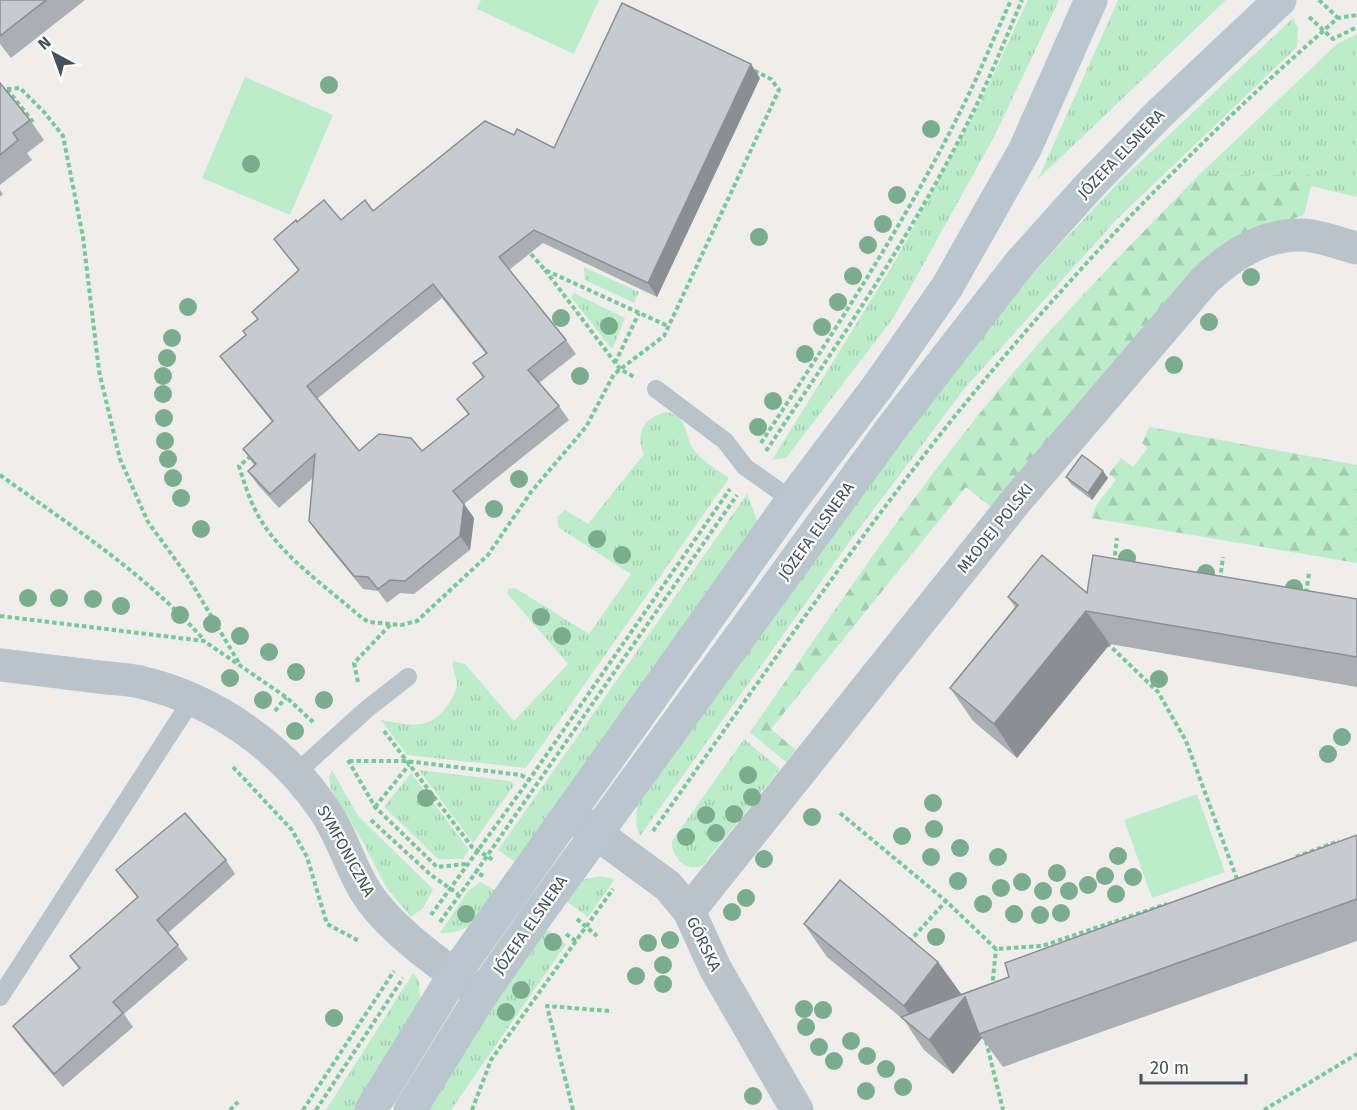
<svg xmlns="http://www.w3.org/2000/svg" width="1357" height="1110" viewBox="0 0 1357 1110" font-family="'Fira Sans',sans-serif">
<style>
.grass{fill:url(#grass-tufts)}
.forest{fill:url(#forest-firs)}
.green{fill:#bdecca}
.lines{fill:none;stroke-linecap:round;stroke-linejoin:round}
.path{stroke:#77c797;stroke-width:4;stroke-dasharray:4.5 3;stroke-linecap:butt}
.lane{stroke:#b9c3c9;stroke-width:18}
.street{stroke:#b9c3c9;stroke-width:33}
.secondary{stroke:#b9c6ce;stroke-width:33}
.tree{fill:#7bac8d}
.wall{fill:#abafb3;fill-rule:evenodd}
.shaded-wall{fill:#8b8e92}
.building{fill:#c7cbd0;stroke:#8b8e92;stroke-width:1.5;fill-rule:evenodd}
.labels{text-anchor:middle;dominant-baseline:central;stroke-width:4.5;stroke-linejoin:round;paint-order:stroke}
.street-label{font-size:16px;fill:#465259;stroke:#fff}
</style>
<defs>
<pattern id="grass-tufts" width="24" height="20" patternUnits="userSpaceOnUse" patternTransform="scale(1.5)"><rect width="24" height="20" fill="#bdecca"/><path d="M3 7l-1-3M5 7V3M7 7l1-3M15 17l-1-3M17 17v-4M19 17l1-3" fill="none" stroke="#a4ccb0"/></pattern>
<pattern id="forest-firs" width="22" height="20" patternUnits="userSpaceOnUse" patternTransform="scale(1.5)"><rect width="22" height="20" fill="#bdecca"/><path d="M5 1l3.5 6h-7zM16 11l3.5 6h-7z" fill="#a4ccb0"/></pattern>
</defs>
<rect width="100%" height="100%" fill="#f0eded"/>
<!-- grass -->
<g class="grass">
<path d="M1028 0H1059L994 137 894 317 786 458 772 460 894 263 981 101Z"/>
<path d="M1118 0H1226L1038 179Z"/>
<path d="M1293 18 1298 28 1297 47 1117 219 965 388 850 541 640 836 636 824 637 802 976 339 1037 269 1117 184Z"/>
<path d="M1357 34V197L1311 186 1309 175 1200 174 1337 44Z"/>
<path d="M584 267 639 292 634 303 585 280Z"/>
<path d="M574 293 625 318 613 347 611 348 571 297Z"/>
<path d="M666 412C691 416 683 441 698 455 707 464 719 471 729 478L526 768 407 755 381 720C407 724 429 733 448 705 452 698 456 692 457 684 457 676 451 669 453 661L465 664 514 721 568 664 507 593 508 589 515 588 589 634 631 574 559 528 557 517 565 510 588 524 644 454C634 433 645 417 666 412Z"/>
<path d="M747 494 758 522 518 864 498 850Z"/>
<path d="M744 739 780 769 703 865C687 874 671 857 672 841Z"/>
<path d="M332 770 358 816 431 887 433 890 423 908 411 917 386 887 364 844 331 789 329 777Z"/>
<path d="M419 770 511 781 514 785 473 843Z"/>
<path d="M411 773 469 850 463 859H438L384 807Z"/>
<path d="M599 876 615 879 588 917 563 899 578 881Z"/>
<path d="M480 882 496 891C480 915 472 934 440 933L468 891Z"/>
<path d="M543 927 566 944 451 1110H427Z"/>
<path d="M413 973 419 981 420 1000 354 1110H326Z"/>
</g>
<!-- forest -->
<g class="forest">
<path d="M1200 174 1309 175 1311 186 1304 215 1241 236 991 507 966 487 771 729 796 750 786 762 750 732C835 611 917 486 1013 373 1072 304 1136 239 1200 174Z"/>
<path d="M1149 427 1357 465V563L1091 518 1097 504 1116 480 1109 474 1121 458 1133 467 1148 448 1142 443Z"/>
</g>
<!-- green -->
<g class="green">
<path d="M481 0H599L574 54 477 9Z"/>
<path d="M245 77 333 115 290 215 202 178Z"/>
<path d="M1197 794 1225 872 1152 898 1124 820Z"/>
</g>
<g class="lines">
<!-- path -->
<g class="path">
<path d="M1319 0 1338 18"/>
<path d="M1309 17 1333 39 1357 27"/>
<path d="M7 89 20 88 44 112 63 136 83 237 99 371 120 459 148 522 188 577 239 663"/>
<path d="M0 91 7 89 33 122"/>
<path d="M531 254 545 270 668 326"/>
<path d="M545 270 620 369 634 377"/>
<path d="M615 363 639 313"/>
<path d="M761 443C833 333 906 222 964 104 981 70 995 35 1011 0"/>
<path d="M766 451C841 339 918 226 977 104 993 70 1007 35 1022 0"/>
<path d="M251 456 239 466C245 485 251 505 262 522 284 558 330 590 362 618L369 622 401 625 417 621 488 555 531 492 586 427 614 374 664 336 779 90 771 79 751 69"/>
<path d="M0 475C71 526 146 574 204 640"/>
<path d="M1114 563 1117 538"/>
<path d="M1220 580 1223 557"/>
<path d="M1306 593 1309 573"/>
<path d="M0 616 204 641 286 697 313 722"/>
<path d="M1107 643 1158 692 1186 741 1237 879"/>
<path d="M358 682 354 663 391 624"/>
<path d="M275 711 286 697"/>
<path d="M384 731 472 847 495 861"/>
<path d="M348 760 375 807 437 867 466 864"/>
<path d="M349 761H406L521 775 529 780"/>
<path d="M233 767 292 830 307 857 327 924 359 941"/>
<path d="M375 807 409 765"/>
<path d="M840 813 946 901 996 949 1042 946 1167 904"/>
<path d="M371 820 431 875 458 894"/>
<path d="M653 831C747 699 839 564 939 436 1058 286 1193 144 1338 18L1357 15"/>
<path d="M1296 857 1339 841"/>
<path d="M483 876 476 872 737 495"/>
<path d="M431 915 529 780 730 489"/>
<path d="M577 919 597 936"/>
<path d="M440 922 476 872"/>
<path d="M566 934 577 942"/>
<path d="M909 942 946 901"/>
<path d="M992 988 996 949"/>
<path d="M986 1041 1003 1110"/>
<path d="M230 1110 238 1102"/>
<path d="M303 1110 394 971"/>
<path d="M316 1110 403 978"/>
<path d="M472 1110 491 1060 613 889"/>
<path d="M573 1110 547 1006 610 1011"/>
<path d="M1264 1110 1357 1054"/>
</g>
<!-- lane -->
<g class="lane">
<path d="M656 389 725 441 745 467 792 500"/>
<path d="M296 773 367 709 408 677"/>
<path d="M0 997 191 701"/>
</g>
<!-- street -->
<g class="street">
<path d="M0 665C33 669 66 673 99 677 114 679 130 679 144 683 215 700 282 748 323 808 341 833 348 862 364 889 387 928 441 965 478 992"/>
<path d="M574 817 668 886 689 911 715 968 797 1110"/>
<path d="M689 911 1016 501 1205 280C1232 255 1263 234 1302 235 1319 235 1340 244 1357 248"/>
</g>
<!-- secondary -->
<g class="secondary">
<path d="M371 1110 454 975 792 500 878 386 947 287 1025 149 1091 0"/>
<path d="M410 1110 482 994 538 914 894 425 1020 263 1090 185 1159 114 1280 0"/>
</g>
</g>
<!-- trees -->
<g class="tree">
<circle cx="329" cy="85" r="9"/>
<circle cx="931" cy="129" r="9"/>
<circle cx="251" cy="164" r="9"/>
<circle cx="897" cy="195" r="9"/>
<circle cx="883" cy="224" r="9"/>
<circle cx="759" cy="237" r="9"/>
<circle cx="868" cy="245" r="9"/>
<circle cx="853" cy="276" r="9"/>
<circle cx="1251" cy="277" r="9"/>
<circle cx="838" cy="302" r="9"/>
<circle cx="188" cy="307" r="9"/>
<circle cx="561" cy="318" r="9"/>
<circle cx="1209" cy="322" r="9"/>
<circle cx="609" cy="326" r="9"/>
<circle cx="822" cy="327" r="9"/>
<circle cx="172" cy="338" r="9"/>
<circle cx="805" cy="354" r="9"/>
<circle cx="167" cy="358" r="9"/>
<circle cx="1174" cy="365" r="9"/>
<circle cx="163" cy="376" r="9"/>
<circle cx="580" cy="376" r="9"/>
<circle cx="163" cy="394" r="9"/>
<circle cx="773" cy="401" r="9"/>
<circle cx="164" cy="418" r="9"/>
<circle cx="758" cy="427" r="9"/>
<circle cx="165" cy="441" r="9"/>
<circle cx="168" cy="459" r="9"/>
<circle cx="173" cy="478" r="9"/>
<circle cx="519" cy="479" r="9"/>
<circle cx="181" cy="498" r="9"/>
<circle cx="494" cy="509" r="9"/>
<circle cx="201" cy="529" r="9"/>
<circle cx="597" cy="539" r="9"/>
<circle cx="622" cy="555" r="9"/>
<circle cx="1127" cy="558" r="9"/>
<circle cx="1206" cy="573" r="9"/>
<circle cx="1294" cy="588" r="9"/>
<circle cx="28" cy="598" r="9"/>
<circle cx="59" cy="598" r="9"/>
<circle cx="93" cy="599" r="9"/>
<circle cx="121" cy="606" r="9"/>
<circle cx="180" cy="615" r="9"/>
<circle cx="541" cy="617" r="9"/>
<circle cx="212" cy="624" r="9"/>
<circle cx="240" cy="636" r="9"/>
<circle cx="562" cy="636" r="9"/>
<circle cx="269" cy="652" r="9"/>
<circle cx="296" cy="672" r="9"/>
<circle cx="230" cy="678" r="9"/>
<circle cx="1159" cy="679" r="9"/>
<circle cx="263" cy="700" r="9"/>
<circle cx="324" cy="700" r="9"/>
<circle cx="295" cy="731" r="9"/>
<circle cx="1342" cy="737" r="9"/>
<circle cx="1328" cy="754" r="9"/>
<circle cx="748" cy="775" r="9"/>
<circle cx="752" cy="797" r="9"/>
<circle cx="426" cy="798" r="9"/>
<circle cx="933" cy="803" r="9"/>
<circle cx="734" cy="814" r="9"/>
<circle cx="706" cy="815" r="9"/>
<circle cx="812" cy="817" r="9"/>
<circle cx="934" cy="829" r="9"/>
<circle cx="716" cy="833" r="9"/>
<circle cx="902" cy="836" r="9"/>
<circle cx="686" cy="837" r="9"/>
<circle cx="960" cy="848" r="9"/>
<circle cx="1118" cy="856" r="9"/>
<circle cx="931" cy="857" r="9"/>
<circle cx="998" cy="857" r="9"/>
<circle cx="764" cy="859" r="9"/>
<circle cx="1057" cy="873" r="9"/>
<circle cx="1105" cy="876" r="9"/>
<circle cx="1133" cy="877" r="9"/>
<circle cx="958" cy="881" r="9"/>
<circle cx="1022" cy="882" r="9"/>
<circle cx="1088" cy="885" r="9"/>
<circle cx="1001" cy="888" r="9"/>
<circle cx="1043" cy="891" r="9"/>
<circle cx="1069" cy="891" r="9"/>
<circle cx="1116" cy="894" r="9"/>
<circle cx="746" cy="898" r="9"/>
<circle cx="983" cy="904" r="9"/>
<circle cx="732" cy="912" r="9"/>
<circle cx="1061" cy="913" r="9"/>
<circle cx="466" cy="914" r="9"/>
<circle cx="1014" cy="914" r="9"/>
<circle cx="1040" cy="915" r="9"/>
<circle cx="936" cy="937" r="9"/>
<circle cx="670" cy="940" r="9"/>
<circle cx="553" cy="942" r="9"/>
<circle cx="648" cy="943" r="9"/>
<circle cx="663" cy="965" r="9"/>
<circle cx="636" cy="976" r="9"/>
<circle cx="663" cy="984" r="9"/>
<circle cx="521" cy="990" r="9"/>
<circle cx="804" cy="1009" r="9"/>
<circle cx="823" cy="1010" r="9"/>
<circle cx="506" cy="1012" r="9"/>
<circle cx="334" cy="1018" r="9"/>
<circle cx="806" cy="1027" r="9"/>
<circle cx="851" cy="1041" r="9"/>
<circle cx="819" cy="1047" r="9"/>
<circle cx="867" cy="1056" r="9"/>
<circle cx="834" cy="1061" r="9"/>
<circle cx="886" cy="1069" r="9"/>
<circle cx="903" cy="1087" r="9"/>
<circle cx="866" cy="1091" r="9"/>
<circle cx="753" cy="1096" r="9"/>
</g>
<!-- wall -->
<g class="wall">
<path d="M0 0H85L11 58 0 44Z"/>
<path d="M760 78 657 297 543 243 509 270 566 340 576 354 539 383 559 406 569 420 464 504 474 518 470 550 414 594 400 593 387 603 378 591 363 589 318 534 309 521 313 478 279 508 258 485 248 471 254 465 243 449 272 422 230 369 220 356 246 335 243 331 258 319 252 312 298 270 274 239 297 222 341 220 373 211 514 135 554 148ZM442 298 486 354 473 363 483 378 457 399 468 414 422 451H359L317 399Z"/>
<path d="M0 83 30 120 44 140 27 153 32 160 0 185Z"/>
<path d="M0 190 3 194 0 197Z"/>
<path d="M1066 477 1108 478 1092 500 1071 484Z"/>
<path d="M1087 593 1357 599V687L1110 644 1017 758 973 721 950 688 1015 607 1008 597Z"/>
<path d="M1357 835V941L1003 1067 982 1038 953 1074 924 1050 904 1020 827 957 804 924 938 962 961 994 1009 977Z"/>
<path d="M226 860 235 874 168 933 188 959 124 1014 133 1027 63 1087 23 1040 13 1026 79 969 70 956 137 897 116 870Z"/>
</g>
<!-- shaded-wall -->
<g class="shaded-wall">
<path d="M751 64 760 78 657 297 648 283Z"/>
<path d="M1103 471 1108 478 1092 500 1088 493Z"/>
<path d="M464 504 474 518 470 550 460 536Z"/>
<path d="M1086 611 1110 644 1017 758 994 724Z"/>
<path d="M938 962 962 995 925 1037 904 1006Z"/>
<path d="M965 997 979 1034 982 1038 953 1074 929 1040Z"/>
</g>
<!-- building -->
<g class="building">
<path d="M0 0H46L0 36Z"/>
<path d="M622 3 751 64 648 283 534 230 499 257 566 340 528 370 559 406 453 491 464 504 460 536 405 581 390 580 378 589 368 577 354 576 309 521 315 454 270 494 248 471 256 464 243 449 273 421 220 356 246 335 243 331 258 319 252 312 299 270 274 239 296 220 297 222 324 200 341 220 365 200 373 211 485 121 514 135 517 129 554 148ZM433 284 487 353 473 363 484 377 457 399 469 414 422 451 411 438 379 434 359 451 307 386Z"/>
<path d="M0 83 30 120 13 133 18 140 0 155Z"/>
<path d="M1082 455 1103 471 1088 493 1066 477Z"/>
<path d="M1042 555 1087 593 1093 555 1357 599V657L1086 611 994 724 950 688 1018 605 1008 597Z"/>
<path d="M185 813 226 860 157 920 178 945 113 1002 123 1013 54 1074 13 1026 80 968 70 956 138 897 116 870Z"/>
<path d="M1357 835V899L979 1034 965 997 929 1040 901 1017 1009 977 1005 963Z"/>
<path d="M840 880 938 962 904 1006 804 924Z"/>
</g>
<g class="labels">
<!-- street labels -->
<g class="street-label">
<text transform="translate(1121 154) rotate(-46)">JÓZEFA ELSNERA</text>
<text transform="translate(995 528) rotate(-51)">MŁODEJ POLSKI</text>
<text transform="translate(816 531) rotate(-54)">JÓZEFA ELSNERA</text>
<text transform="translate(346 851) rotate(61)">SYMFONICZNA</text>
<text transform="translate(530 925) rotate(-55)">JÓZEFA ELSNERA</text>
<text transform="translate(704 944) rotate(64)">GÓRSKA</text>
</g>
</g>
<!-- north arrow -->
<g transform="translate(54 54) rotate(319)" stroke="#ffffff" stroke-width="4.5" paint-order="stroke">
<path d="M0-4.5L10 22L0 15L-10 22Z" fill="#465259"/>
<text y="-9" font-size="16" font-weight="bold" text-anchor="middle" fill="#465259">N</text>
</g>
<!-- scale -->
<path d="M1141 1074v9h105v-9" fill="none" stroke="#465259" stroke-width="3"/>
<text x="1150" y="1074" font-size="18" fill="#465259" stroke="#ffffff" stroke-width="4.5" paint-order="stroke">20 m</text>
</svg>
